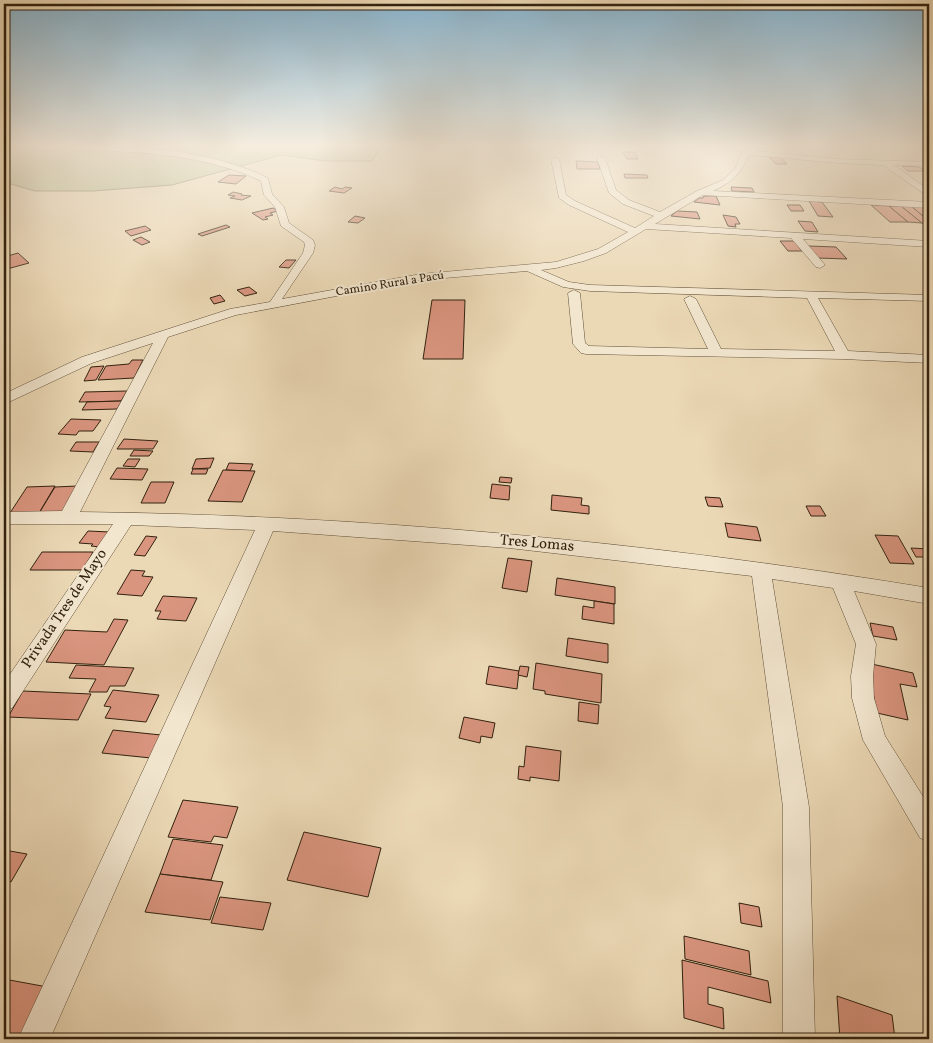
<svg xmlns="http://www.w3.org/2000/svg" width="933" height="1043" viewBox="0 0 933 1043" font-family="Vollkorn,serif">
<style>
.green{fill:#b8be8d;stroke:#74704e}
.building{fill:#da957f;stroke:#31210e}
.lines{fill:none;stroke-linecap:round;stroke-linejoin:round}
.minor-casing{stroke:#604f38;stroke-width:1}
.minor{fill:#f2e6cf;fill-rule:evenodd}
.labels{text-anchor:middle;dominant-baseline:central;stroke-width:4;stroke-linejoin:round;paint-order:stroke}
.far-street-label{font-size:12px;fill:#31210e;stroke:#f2e6cf}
.street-label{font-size:15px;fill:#31210e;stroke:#f2e6cf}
</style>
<rect width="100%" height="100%" fill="#ebd8b5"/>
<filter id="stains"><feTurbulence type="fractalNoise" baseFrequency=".004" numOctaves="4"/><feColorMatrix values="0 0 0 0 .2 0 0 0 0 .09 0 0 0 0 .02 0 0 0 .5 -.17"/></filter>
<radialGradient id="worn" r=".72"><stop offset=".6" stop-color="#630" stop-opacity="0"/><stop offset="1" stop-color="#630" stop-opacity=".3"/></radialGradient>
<!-- green -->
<path class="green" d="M4 146H382L372 161H325L281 155 172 185 93 191H35L4 182Z"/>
<!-- building -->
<g class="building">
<path d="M623 152H635L638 159H627Z"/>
<path d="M769 157H780L787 164H776Z"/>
<path d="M576 161 598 162 600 169H577Z"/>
<path d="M902 166 919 167 925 171H908Z"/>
<path d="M624 174 647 175 648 178H625Z"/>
<path d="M229 175 246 176 236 184 218 182Z"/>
<path d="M335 187 342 189 345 187 352 188 344 193 329 191Z"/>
<path d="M731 187 752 188 754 192 732 191Z"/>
<path d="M233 192 242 194 241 195 251 196 242 200 230 198 235 196 228 195Z"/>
<path d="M704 196H716L720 205 694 202 699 198H703Z"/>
<path d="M809 201 822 202 833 217 818 216Z"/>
<path d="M787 205H800L804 211H791Z"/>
<path d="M871 205 889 206 908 222H890Z"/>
<path d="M889 206H901L922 223 908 222Z"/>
<path d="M901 206H911L929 221V224L922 223Z"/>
<path d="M911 206 929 207V221Z"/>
<path d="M273 208 278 211 270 213 273 215 265 217 268 219 263 220 252 213Z"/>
<path d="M677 211 697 212 700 219 671 216Z"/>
<path d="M723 215 736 217 740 224H735L736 227 728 226Z"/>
<path d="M355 216 365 218 358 223 348 222Z"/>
<path d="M798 221 812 222 818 232 805 231Z"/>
<path d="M226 225 230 227 202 236 198 234Z"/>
<path d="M145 226 151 230 131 236 125 231Z"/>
<path d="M141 237 150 242 142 245 133 240Z"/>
<path d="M780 241H794L802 251H788Z"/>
<path d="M808 246 836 247 847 259 818 258Z"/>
<path d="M18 253 29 263 7 269 4 266V257Z"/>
<path d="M286 260H296L289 268 279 267Z"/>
<path d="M249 287 257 293 245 296 237 290Z"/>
<path d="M220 295 225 301 214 304 210 298Z"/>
<path d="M432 300H465L463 359H423Z"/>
<path d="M132 360H143L134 378 98 380 106 366 129 364Z"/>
<path d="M104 366 96 380 84 381 91 367Z"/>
<path d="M127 391 121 401 79 402 85 392Z"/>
<path d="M122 401 117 409 82 410 87 402Z"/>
<path d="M71 419 101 420 93 431H79L76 435 58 434Z"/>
<path d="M124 439 158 441 153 449H117Z"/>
<path d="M76 442H99L93 452 70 451Z"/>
<path d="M134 450 153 451 149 456H130Z"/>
<path d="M214 458 210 468 192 469 196 459Z"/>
<path d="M128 459H140L135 467 123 466Z"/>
<path d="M229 463 253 464 250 471 226 470Z"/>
<path d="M117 468 148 469 142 480 110 479Z"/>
<path d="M193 469H208L206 474H191Z"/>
<path d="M223 470 255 471 242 502 208 501Z"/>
<path d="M500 477 512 478 511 483 499 482Z"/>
<path d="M151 482H174L165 503H141Z"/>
<path d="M492 484 510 486 509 500 490 498Z"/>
<path d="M55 486 39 513H10L27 487Z"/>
<path d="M77 486 61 514 38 515 55 487Z"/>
<path d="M552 495 582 498 581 505 589 506V514L551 510Z"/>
<path d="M705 497 720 498 723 507 708 506Z"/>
<path d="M806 506H820L826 516H811Z"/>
<path d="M725 523 757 527 761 541 728 537Z"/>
<path d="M88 531 110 532 100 547 91 546 93 544 79 543Z"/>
<path d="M875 535 898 536 914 564 890 563Z"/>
<path d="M146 536 157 537 145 556 134 555Z"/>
<path d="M911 548 929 549V565L924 557H916Z"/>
<path d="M42 552H93L83 570H30Z"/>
<path d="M508 558 532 561 527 592 502 588Z"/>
<path d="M131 570 145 571 142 576 153 577 142 596 117 594Z"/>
<path d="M557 578 615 587V604L555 595Z"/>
<path d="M163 596 197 598 186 621 157 619 161 611H155Z"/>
<path d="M594 601 614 604V624L582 619 583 606 594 608Z"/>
<path d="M114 619 128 620 104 665 46 662 65 630 107 632Z"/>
<path d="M870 623 893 627 897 640 873 636Z"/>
<path d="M568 638 608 644V663L566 656Z"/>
<path d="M536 663 602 674 601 703 545 694V691L533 689Z"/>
<path d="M867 663 913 673 917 687 900 684 908 720 877 713Z"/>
<path d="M76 665 134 668 125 686H110L107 692H89L96 679 69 678Z"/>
<path d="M489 666 519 671 517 689 486 684Z"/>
<path d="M520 666 529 667 527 677 518 675Z"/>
<path d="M113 690 159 695 146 722 105 718 111 707 104 706Z"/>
<path d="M23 691 91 694 78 720 8 717Z"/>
<path d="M579 702 599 705 598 724 578 721Z"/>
<path d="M464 717 495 723 492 738 481 736 480 743 459 738Z"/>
<path d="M113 730 161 735 151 758 102 753Z"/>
<path d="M526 746 561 751 559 781 530 777V781L518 779 519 766 524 767Z"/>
<path d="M183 800 238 807 227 838 214 836 211 842 168 837Z"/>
<path d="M304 832 381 848 368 897 287 880Z"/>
<path d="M173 839 223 845 211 880 160 874Z"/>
<path d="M4 850 27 854 11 882 4 881Z"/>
<path d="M160 874 223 882 210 920 145 912Z"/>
<path d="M220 897 271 903 263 930 211 923Z"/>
<path d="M739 903 759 907 762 927 741 923Z"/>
<path d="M684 936 749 951 751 975 685 959Z"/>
<path d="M682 960 768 981 771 1003 708 987V1004L723 1008 724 1029 684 1018Z"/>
<path d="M4 979 53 988 29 1039H4Z"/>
<path d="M837 996 892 1015 895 1039H840Z"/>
</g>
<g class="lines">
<!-- minor casing -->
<g class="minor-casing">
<path id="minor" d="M32 146C112 146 195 143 268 178L272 194 284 207 289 223 313 240 315 245 313 253 282 299 421 274 556 262 598 249 628 232 569 205 559 198 551 159 555 157 559 159 566 195 575 201 635 228 654 216 623 204 609 193 597 158 598 156 605 158 616 190 629 200 660 212 697 191 723 180 736 167 742 153 752 146H760L756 151 838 159 929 162V166L894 165 926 188 927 190 923 193 883 165 838 163 751 155 748 156C741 175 730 183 713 191L929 202V208L703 195 655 224 929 241V247L803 239 825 265 820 268 816 267 791 238 646 229 606 253 584 261 556 268 541 270 569 282 590 285 929 295V301L818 298 848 351 929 355V363L843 359 586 354 581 353 573 344 568 293 574 290 580 293 585 343 589 346 708 349 684 299 690 296 696 299 721 349 835 351 807 298 590 291 563 287 527 271 421 280 236 315 168 337 80 512C363 515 649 542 929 588V604L854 591 876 644 873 676 874 698 885 736 929 806V842L920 838 863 740 852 698 851 676 856 644 833 588 772 579 809 807 815 1039H783V807L752 576 509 548 273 531 50 1039H18L255 530 131 525 12 708 4 711V683L113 524H4V512L62 511 153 343 92 363 9 402 4 403V394L82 357 230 309 270 302 303 253 305 245 304 242 281 226 275 207 264 195 261 181C192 148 111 152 36 148Z"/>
</g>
<!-- minor -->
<use href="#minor" class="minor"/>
</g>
<!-- sky -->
<linearGradient id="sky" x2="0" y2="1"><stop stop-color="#88b6d2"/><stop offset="0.5" stop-color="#f6edde"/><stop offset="1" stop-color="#f6edde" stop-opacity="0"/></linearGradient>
<rect width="933" height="292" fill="url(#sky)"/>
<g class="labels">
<!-- far-street labels -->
<g class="far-street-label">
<text transform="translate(390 284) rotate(-9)">Camino Rural a Pacú</text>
</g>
<!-- street labels -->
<g class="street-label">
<text transform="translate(537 544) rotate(5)">Tres Lomas</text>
<text transform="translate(65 609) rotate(-56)">Privada Tres de Mayo</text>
</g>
</g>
<!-- margin -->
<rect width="933" height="1043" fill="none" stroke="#ebd8b5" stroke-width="20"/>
<rect x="5" y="5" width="923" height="1033" fill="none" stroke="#31210e" stroke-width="2.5"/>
<rect x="10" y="10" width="913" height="1023" fill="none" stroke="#31210e"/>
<rect width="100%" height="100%" filter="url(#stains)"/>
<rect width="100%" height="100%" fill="url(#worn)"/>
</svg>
